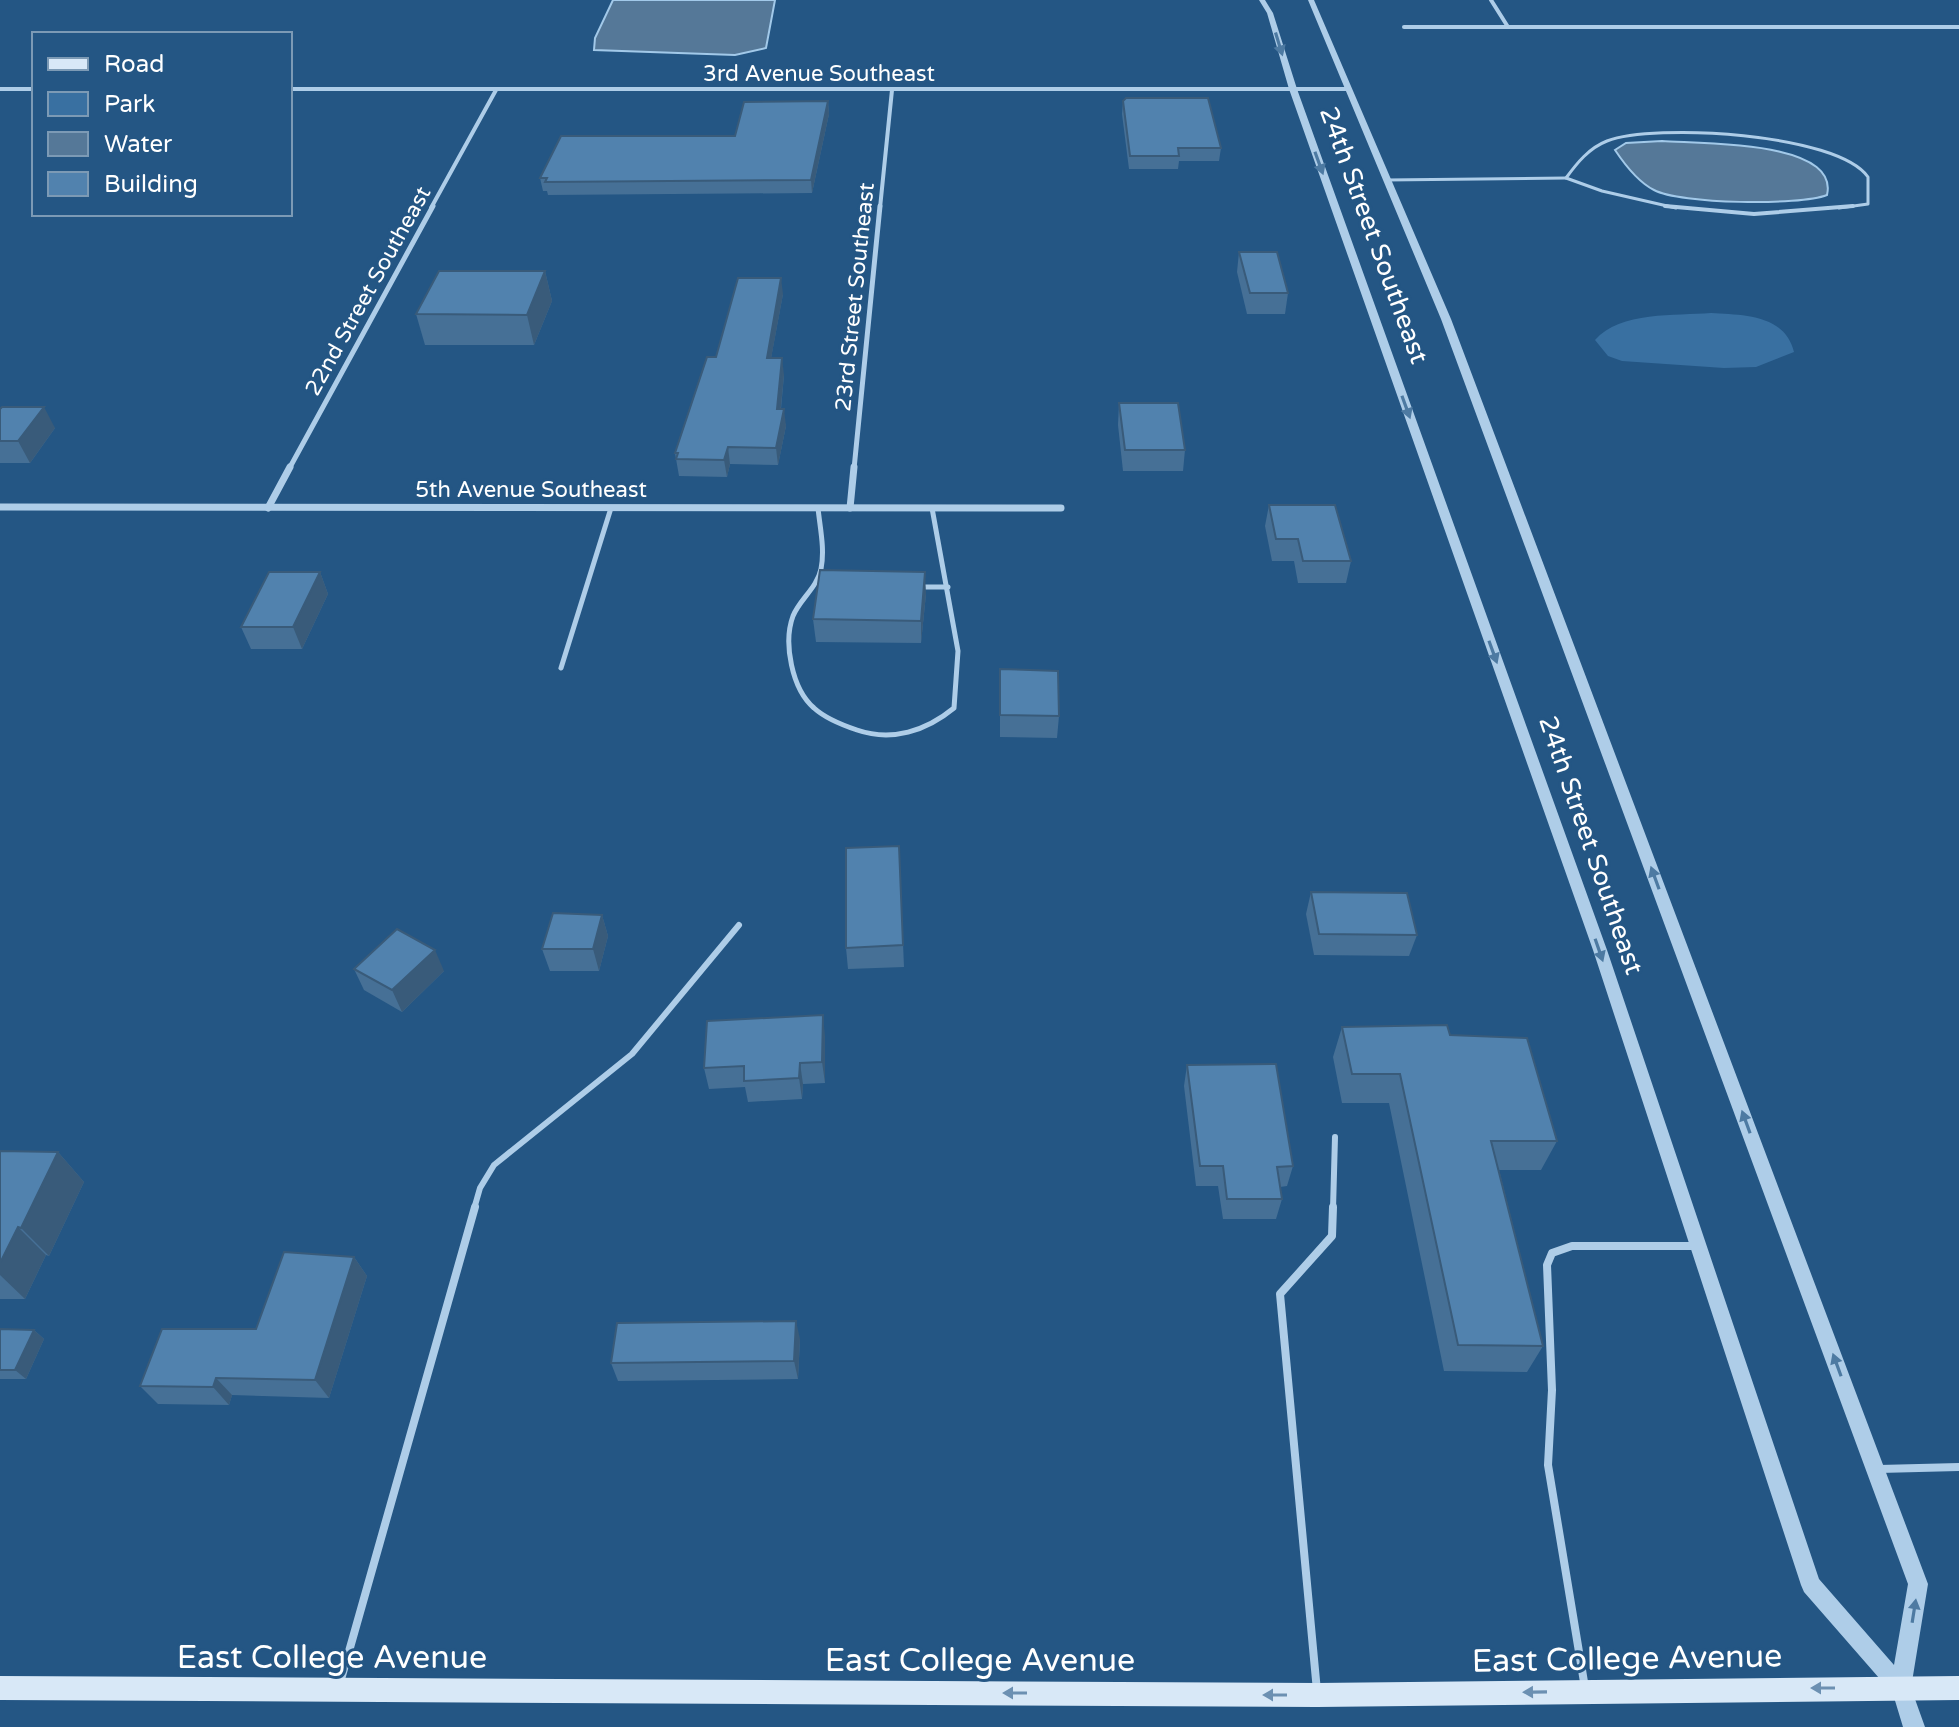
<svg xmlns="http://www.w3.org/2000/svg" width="1959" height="1727" viewBox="0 0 1959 1727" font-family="'Varela Round',sans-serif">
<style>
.green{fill:#3970a1}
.water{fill:#557898;stroke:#a2c9e9;stroke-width:2}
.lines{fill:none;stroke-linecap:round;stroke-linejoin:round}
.service-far4{stroke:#aecde8;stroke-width:3}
.service-far3{stroke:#aecde8;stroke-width:4}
.service-far2{stroke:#aecde8;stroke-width:5}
.service-far1{stroke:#aecde8;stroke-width:6}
.service{stroke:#aecde8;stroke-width:8}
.minor-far2{stroke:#aecde8;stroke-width:4}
.minor-far1{stroke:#aecde8;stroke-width:5}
.minor{stroke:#aecde8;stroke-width:7}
.tertiary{fill:#aecde8;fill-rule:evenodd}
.secondary{fill:#d8e8f7;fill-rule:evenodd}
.wall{fill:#467096}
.shaded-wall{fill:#395b7a}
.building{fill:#5182ae;stroke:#395b7a;stroke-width:2}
.oneway{fill:#4d7aa2}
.oneway2{fill:#6c90b2}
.labels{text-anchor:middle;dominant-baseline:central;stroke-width:6;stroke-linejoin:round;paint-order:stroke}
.far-street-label{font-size:22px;fill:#fff;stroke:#245684}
.street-label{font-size:26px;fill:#fff;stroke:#245684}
.near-street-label{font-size:32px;fill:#fff;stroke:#245684}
</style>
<rect width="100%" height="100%" fill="#245684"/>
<!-- green -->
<path class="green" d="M1711 313C1742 315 1785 314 1794 352L1756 367 1724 368 1622 361 1608 356 1595 340C1620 311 1676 316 1711 313Z"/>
<!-- water -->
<g class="water">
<path d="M613 0H775L766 48 735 55 594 50 595 38Z"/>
<path d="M1662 141C1695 144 1840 139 1827 195 1799 206 1680 204 1654 190 1638 182 1625 165 1615 150L1626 143Z"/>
</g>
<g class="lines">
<!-- service-far4 -->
<g class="service-far4">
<path d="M1386 180 1566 178"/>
<path d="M1676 208 1602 191 1566 178C1577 163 1589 148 1607 141 1654 123 1837 133 1868 177V204L1839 208"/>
</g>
<!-- service-far3 -->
<path class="service-far3" d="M1665 206 1754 214 1853 206"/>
<!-- service-far2 -->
<g class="service-far2">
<path d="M818 508C820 528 825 549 821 569 817 588 800 599 793 616 783 643 792 689 814 708 826 719 842 725 857 730 892 742 926 731 954 708L958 651 932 508"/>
<path d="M919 587H948"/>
<path d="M561 668 611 508"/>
</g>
<!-- service-far1 -->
<g class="service-far1">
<path d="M474 1209 480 1188 494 1165 632 1054 739 925"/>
<path d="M1333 1209 1335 1137"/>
</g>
<!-- service -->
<g class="service">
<path d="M1879 1469 1959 1467"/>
<path d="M340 1683 475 1207"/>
<path d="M1585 1688 1548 1465 1552 1390 1547 1265 1552 1253 1572 1246H1697"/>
<path d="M1317 1691 1280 1294 1332 1236 1333 1207"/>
</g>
<!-- minor-far2 -->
<g class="minor-far2">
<path d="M1491 0 1508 27"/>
<path d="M1404 27H1959"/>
<path d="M0 89H34"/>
<path d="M290 89H1348"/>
<path d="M431 208 496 90"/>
<path d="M880 208 892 90"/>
</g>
<!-- minor-far1 -->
<g class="minor-far1">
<path d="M289 469 433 206"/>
<path d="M854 469 880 206"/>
</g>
<!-- minor -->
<g class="minor">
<path d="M0 507 1061 508"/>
<path d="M268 508 290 467"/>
<path d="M850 508 854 467"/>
</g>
<!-- tertiary -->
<path class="tertiary" d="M1259 0H1265L1273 13 1297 89 1607 950 1819 1579 1894 1665 1908 1584 1441 319 1308 0H1314L1451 319 1928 1584 1911 1688 1925 1727H1903L1893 1694 1804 1592 1801 1585 1593 950 1289 89 1267 13Z"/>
<!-- secondary -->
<path class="secondary" d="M0 1676 1317 1683 1959 1676V1700L1317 1707 0 1700Z"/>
</g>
<!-- wall -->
<g class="wall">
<path d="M828 101 829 114 812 193 548 195 547 191H543L540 178 735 136Z"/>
<path d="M1123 101 1221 148 1219 161H1179L1178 169H1129L1122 114Z"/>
<path d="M1239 252 1288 293 1285 314H1247L1237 272Z"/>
<path d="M545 271 552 301 534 345H425L416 314Z"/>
<path d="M783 294 771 358 784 375 781 409 786 426 778 465 730 464 727 477 679 476 675 453 716 357Z"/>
<path d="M1119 403 1185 450 1183 471H1123L1118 425Z"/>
<path d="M0 409 55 428 30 463H0Z"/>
<path d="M1269 505 1351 561 1346 583H1298L1294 561H1272L1265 526Z"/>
<path d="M320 572 328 594 302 649H251L241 627Z"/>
<path d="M926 594 921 643 816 642 813 619Z"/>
<path d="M1000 669 1059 716 1057 738 1000 737Z"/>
<path d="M899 846 904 967 848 969 846 948Z"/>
<path d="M1311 892 1417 935 1409 956 1314 955 1306 914Z"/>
<path d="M602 915 608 936 599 971H550L542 949Z"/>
<path d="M354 969 444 971 402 1012 364 990Z"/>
<path d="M1342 1027 1450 1035 1557 1141 1541 1170H1499L1543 1346 1527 1372 1444 1371 1389 1103H1342L1333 1057Z"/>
<path d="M825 1036V1083L803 1084 802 1099 748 1102 745 1087 709 1089 704 1068Z"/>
<path d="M1187 1065 1293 1166 1287 1186 1280 1187 1282 1199 1276 1219H1223L1218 1186H1196L1184 1086Z"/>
<path d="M0 1151 58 1152 84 1182 49 1256 46 1255 25 1299H0Z"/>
<path d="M354 1257 367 1276 329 1398 232 1395 229 1405 158 1404 140 1386 256 1329Z"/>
<path d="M0 1329 34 1330 44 1339 26 1379H0Z"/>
<path d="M800 1339 798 1379 618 1381 611 1363Z"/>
</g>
<!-- shaded-wall -->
<g class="shaded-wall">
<path d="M828 101 829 114 812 193 811 180Z"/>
<path d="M545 271 552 301 534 345 527 315Z"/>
<path d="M781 278 783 294 768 375 767 358Z"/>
<path d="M782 358 784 375 779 426 777 409Z"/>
<path d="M44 407 55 428 30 463 18 441Z"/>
<path d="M784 409 786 426 778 465 776 448Z"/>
<path d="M728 447 730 464 727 477 724 460Z"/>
<path d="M320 572 328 594 302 649 293 627Z"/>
<path d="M925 572 926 594 921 643V621Z"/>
<path d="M602 915 608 936 599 971 593 949Z"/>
<path d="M435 950 444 971 402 1012 392 990Z"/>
<path d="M823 1015 825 1036V1083L822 1062Z"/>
<path d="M800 1063 803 1084 802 1099 799 1078Z"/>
<path d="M58 1152 84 1182 49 1256 21 1228Z"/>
<path d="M18 1227 46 1255 25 1299 0 1275V1263Z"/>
<path d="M354 1257 367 1276 329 1398 315 1380Z"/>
<path d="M796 1321 800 1339 798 1379 794 1361Z"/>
<path d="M34 1330 44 1339 26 1379 15 1370Z"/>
<path d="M216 1378 232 1395 229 1405 213 1387Z"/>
</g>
<!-- building -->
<g class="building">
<path d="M1126 98H1208L1221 148H1178L1179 156H1130L1123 101Z"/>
<path d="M828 101 811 180 545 182 547 178H540L561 136H735L744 102Z"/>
<path d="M1239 252H1277L1288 293H1250Z"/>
<path d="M439 271H545L527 315 416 314Z"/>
<path d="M738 278H781L767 358H782L777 409H784L776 448 728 447 724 460 676 459 678 453H675L707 357H716Z"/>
<path d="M1119 403H1178L1185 450H1125Z"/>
<path d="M2 407H44L18 441H0V409Z"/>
<path d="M1269 505H1335L1351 561H1303L1298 539H1276Z"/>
<path d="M820 570 925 572 921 621 813 619Z"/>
<path d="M269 572H320L293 627H241Z"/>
<path d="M1000 669 1058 671 1059 716 1000 715Z"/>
<path d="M899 846 903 945 846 948V848Z"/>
<path d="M1311 892 1407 893 1417 935 1319 934Z"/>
<path d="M553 913 602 915 593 949H542Z"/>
<path d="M397 929 435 950 392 990 354 969Z"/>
<path d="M823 1015 822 1062 800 1063 799 1078 744 1081V1066L704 1068 707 1021Z"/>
<path d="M1447 1025 1450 1035 1527 1038 1557 1141H1491L1543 1346 1458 1345 1400 1074H1352L1342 1027Z"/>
<path d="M1276 1064 1293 1166 1277 1167 1282 1199H1227L1223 1166H1200L1187 1065Z"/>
<path d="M0 1151 58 1152 21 1228 18 1227 0 1263Z"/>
<path d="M284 1252 354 1257 315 1380 216 1378 213 1387 140 1386 162 1329H256Z"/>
<path d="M796 1321 794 1361 611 1363 617 1323Z"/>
<path d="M0 1329 34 1330 15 1370H0Z"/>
</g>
<!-- one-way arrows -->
<defs><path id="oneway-solid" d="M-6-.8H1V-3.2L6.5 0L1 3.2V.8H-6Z" transform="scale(2)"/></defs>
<g class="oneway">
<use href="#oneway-solid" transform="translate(1279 44) rotate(73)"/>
<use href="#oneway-solid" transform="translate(1319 163) rotate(70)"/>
<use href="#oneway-solid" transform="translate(1406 407) rotate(70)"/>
<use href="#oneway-solid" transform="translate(1493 652) rotate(70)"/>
<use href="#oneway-solid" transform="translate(1655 878) rotate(-110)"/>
<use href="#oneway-solid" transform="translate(1599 950) rotate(71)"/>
<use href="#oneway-solid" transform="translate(1746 1122) rotate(-110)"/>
<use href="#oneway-solid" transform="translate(1837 1365) rotate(-110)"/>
<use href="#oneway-solid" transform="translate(1914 1611) rotate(-81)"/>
</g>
<g class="oneway2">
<use href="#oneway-solid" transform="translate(1823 1688) rotate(180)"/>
<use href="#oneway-solid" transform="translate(1535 1692) rotate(179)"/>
<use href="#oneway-solid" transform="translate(1015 1693) rotate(-180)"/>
<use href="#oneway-solid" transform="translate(1275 1695) rotate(-180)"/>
</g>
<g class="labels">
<!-- far-street labels -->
<g class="far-street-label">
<text x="819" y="74">3rd Avenue Southeast</text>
<text transform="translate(368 291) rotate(-61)">22nd Street Southeast</text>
<text transform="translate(855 297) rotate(-84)">23rd Street Southeast</text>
<text x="531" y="490">5th Avenue Southeast</text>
</g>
<!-- street labels -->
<g class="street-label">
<text transform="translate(1374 235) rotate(70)">24th Street Southeast</text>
<text transform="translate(1591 845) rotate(71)">24th Street Southeast</text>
</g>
<!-- near-street labels -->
<g class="near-street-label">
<text x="332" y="1658">East College Avenue</text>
<text transform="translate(1627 1659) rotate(-1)">East College Avenue</text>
<text x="980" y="1661">East College Avenue</text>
</g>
</g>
<!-- legend -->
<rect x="32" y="32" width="260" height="184" fill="#245684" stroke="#7c9ab5" stroke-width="2"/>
<rect x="48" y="58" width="40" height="12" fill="#d8e8f7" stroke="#7c9ab5" stroke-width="2"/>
<text x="104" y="72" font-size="24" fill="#ffffff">Road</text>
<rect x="48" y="92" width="40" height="24" fill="#3970a1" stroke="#7c9ab5" stroke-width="2"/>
<text x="104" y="112" font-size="24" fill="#ffffff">Park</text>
<rect x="48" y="132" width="40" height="24" fill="#557898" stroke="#7c9ab5" stroke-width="2"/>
<text x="104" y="152" font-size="24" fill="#ffffff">Water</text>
<rect x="48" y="172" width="40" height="24" fill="#5182ae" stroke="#7c9ab5" stroke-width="2"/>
<text x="104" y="192" font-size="24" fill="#ffffff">Building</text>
</svg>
